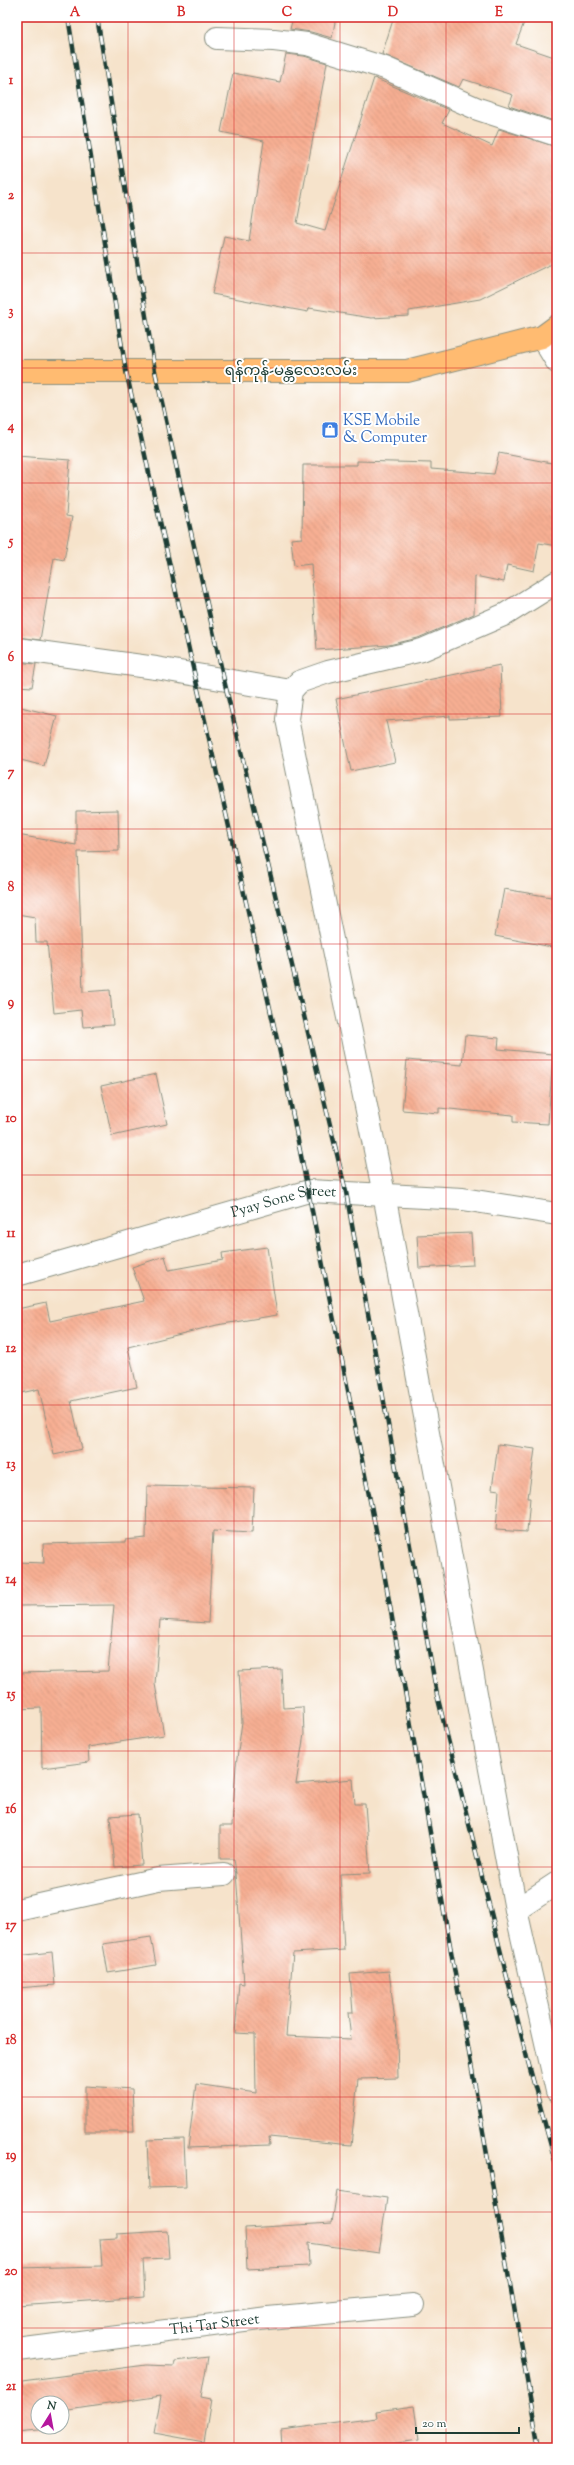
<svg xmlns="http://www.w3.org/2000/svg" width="574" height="2465" viewBox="0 0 574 2465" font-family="'Sorts Mill Goudy','Noto Sans Myanmar',serif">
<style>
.building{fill:url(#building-back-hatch)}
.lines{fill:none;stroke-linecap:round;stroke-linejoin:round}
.minor-casing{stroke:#8a9080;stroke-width:24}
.tertiary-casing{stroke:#8a9080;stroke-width:24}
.primary-casing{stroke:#8a9080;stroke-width:24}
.minor{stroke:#fff;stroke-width:22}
.tertiary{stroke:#fff;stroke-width:22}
.primary{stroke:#ffbb71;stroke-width:22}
.rail-casing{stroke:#1f3d34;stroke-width:4.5}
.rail{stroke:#fff;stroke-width:3;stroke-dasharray:9;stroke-linecap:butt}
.grid{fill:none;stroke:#d62828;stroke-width:1;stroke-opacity:0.55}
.labels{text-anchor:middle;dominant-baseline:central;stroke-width:4;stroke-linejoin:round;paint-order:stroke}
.street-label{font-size:15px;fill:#1f3d34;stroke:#fff}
.shop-label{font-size:15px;fill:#366cbe;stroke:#fff;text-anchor:start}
.neatline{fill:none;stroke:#d62828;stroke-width:1.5}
.grid-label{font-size:13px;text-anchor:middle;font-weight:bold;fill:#d62828}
</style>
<defs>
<pattern id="building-back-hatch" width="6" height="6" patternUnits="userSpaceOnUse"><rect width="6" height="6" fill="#f7af93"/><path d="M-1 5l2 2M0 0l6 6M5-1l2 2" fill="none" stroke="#d3977f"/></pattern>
</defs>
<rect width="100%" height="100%" fill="#fff"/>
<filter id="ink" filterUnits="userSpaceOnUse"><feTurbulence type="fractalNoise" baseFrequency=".025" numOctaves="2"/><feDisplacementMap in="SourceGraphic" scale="8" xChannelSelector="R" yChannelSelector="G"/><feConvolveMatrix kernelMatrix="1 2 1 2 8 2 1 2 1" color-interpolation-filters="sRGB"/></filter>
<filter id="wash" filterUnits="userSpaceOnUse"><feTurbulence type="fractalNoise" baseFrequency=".012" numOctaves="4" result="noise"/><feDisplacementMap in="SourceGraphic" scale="16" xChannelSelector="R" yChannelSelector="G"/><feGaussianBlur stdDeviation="0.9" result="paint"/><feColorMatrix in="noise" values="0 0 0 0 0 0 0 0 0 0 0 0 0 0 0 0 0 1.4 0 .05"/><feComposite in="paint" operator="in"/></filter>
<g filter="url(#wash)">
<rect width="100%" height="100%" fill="#f6e3cb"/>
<g id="blocks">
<!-- building -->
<g class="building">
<path d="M293 17H336L332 38 311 32 290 29Z"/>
<path d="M394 17H526L516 44 557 58V122L509 106 513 95 463 79 459 87 382 54Z"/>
<path d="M286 54 304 56 327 63 297 223 325 231 374 78 449 110 442 123 492 146 499 129 557 147V261L480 299 409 311V316L371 318 309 308 308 312 212 294 224 236 249 241 264 141 221 132 233 73 280 82Z"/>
<path d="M499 453 557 464V546L539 543 534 571 507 565 504 582 475 576 474 614 418 638 389 645 317 650 311 564 294 566 291 539 302 538 303 465H357V461L431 463V469L494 474Z"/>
<path d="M17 456 70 460 66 516 72 517 64 560 54 558 40 640 17 637Z"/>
<path d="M17 662 36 664 32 687 17 686Z"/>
<path d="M500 665 502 717 450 719V716L386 721 395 762 351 771 336 699Z"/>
<path d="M17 706 57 716 44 766 17 759Z"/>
<path d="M118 810 119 851 78 852 83 992 110 990 113 1025 83 1027 81 1010 54 1013 47 942H36L35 917 17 914V835L76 845V811Z"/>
<path d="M504 889 557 898V948L495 936Z"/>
<path d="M465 1035 499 1038 498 1049 553 1054 548 1124 513 1122V1115L439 1108V1113L402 1110 407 1060 462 1065Z"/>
<path d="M156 1074 167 1124 112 1136 101 1086Z"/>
<path d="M471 1233 473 1265 419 1268 417 1235Z"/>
<path d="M267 1247 277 1315 217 1325 128 1347 137 1387 71 1401 82 1449 54 1455 39 1389 21 1393 17 1373V1309L46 1303 50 1321 144 1301 132 1267 165 1256 169 1270 223 1260 222 1253Z"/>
<path d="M498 1444 535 1449 528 1498H530L527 1532 496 1530 499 1490 492 1489Z"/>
<path d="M147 1486 254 1488 252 1533 213 1531 208 1623 160 1620 155 1684 164 1735 88 1747 89 1762 42 1768 41 1708 17 1709V1673L108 1671 114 1605 17 1606V1562L44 1563 43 1544 125 1542V1540L146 1538Z"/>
<path d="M281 1669 283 1708 303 1707 304 1734 296 1784 353 1779 355 1804H365L370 1873 340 1874 344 1950 293 1953 286 2036 351 2039 348 2013H353L350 1974 389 1971 397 2039 398 2078 358 2079 351 2145 269 2137 270 2145 188 2148 196 2084 256 2093 255 2034 235 2033 239 1983 244 1984 236 1873 234 1859H220V1826H232L236 1766 242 1722 239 1671Z"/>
<path d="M138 1814 142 1865 115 1867 110 1816Z"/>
<path d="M151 1937 156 1965 108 1973 103 1944Z"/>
<path d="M52 1952 55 1985 17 1988V1956Z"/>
<path d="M85 2086 132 2089 134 2132H85Z"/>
<path d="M184 2139 186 2187 149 2188 147 2140Z"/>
<path d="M337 2191 387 2198 379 2253 308 2243 309 2266 247 2269 245 2228 332 2223Z"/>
<path d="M167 2231 169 2258 143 2259 145 2297 17 2306V2268L102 2266 100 2239 117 2238V2234Z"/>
<path d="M208 2357 201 2397 211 2399 204 2442 154 2433 161 2396 62 2411V2403H38V2427L60 2428 17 2432V2394H23L22 2381 146 2365 174 2366 175 2361Z"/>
<path d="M414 2406 419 2440 361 2448H282L281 2430 377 2418 376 2411Z"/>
</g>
</g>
</g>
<g filter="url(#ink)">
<use href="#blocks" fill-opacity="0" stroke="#8a9080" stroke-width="1"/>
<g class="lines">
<!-- minor casing -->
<g class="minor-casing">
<g id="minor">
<path d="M217 38 274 40 307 44 385 68 478 109 557 135"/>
<path d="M557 582 506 614 422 650 328 672 299 682 291 691 287 719 384 1194 516 1910 557 2091"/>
<path d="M17 649 156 668 291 691"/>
<path id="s1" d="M17 1275 309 1191 463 1199 557 1214"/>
<path d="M17 1910 158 1879 224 1874"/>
<path d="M516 1910 557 1883"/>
<path id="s2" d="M17 2350 268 2318 413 2305"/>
</g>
</g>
<!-- tertiary casing -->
<g class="tertiary-casing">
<path id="tertiary" d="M542 337 557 362"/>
</g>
<!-- primary casing -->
<g class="primary-casing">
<path id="primary" d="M17 371H407L542 337 557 326"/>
</g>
<!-- minor -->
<use href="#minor" class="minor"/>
<!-- tertiary -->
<use href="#tertiary" class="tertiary"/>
<!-- primary -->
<use href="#primary" class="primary"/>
<!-- rail casing -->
<g class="rail-casing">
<g id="rail">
<path d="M68 17 126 371 283 1066 380 1550 539 2448"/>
<path d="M97 17 155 371 224 680 346 1192 437 1695 527 2058 557 2168"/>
</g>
</g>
<!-- rail -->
<use href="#rail" class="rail"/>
</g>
</g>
<!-- grid -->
<path class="grid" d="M128 17V2448M234 17V2448M340 17V2448M446 17V2448M17 137H557M17 253H557M17 368H557M17 483H557M17 598H557M17 714H557M17 829H557M17 944H557M17 1060H557M17 1175H557M17 1290H557M17 1405H557M17 1521H557M17 1636H557M17 1751H557M17 1867H557M17 1982H557M17 2097H557M17 2212H557M17 2328H557"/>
<!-- icons -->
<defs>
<g id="shop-square" transform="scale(0.9)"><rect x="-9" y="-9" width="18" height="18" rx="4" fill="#3f7fe0" stroke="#fff"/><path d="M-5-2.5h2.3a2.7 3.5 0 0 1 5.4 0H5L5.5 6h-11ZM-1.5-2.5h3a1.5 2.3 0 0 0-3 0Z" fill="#fff"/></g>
</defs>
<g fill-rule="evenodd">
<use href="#shop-square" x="330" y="430"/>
</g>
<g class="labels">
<!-- street labels -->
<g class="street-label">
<text x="291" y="371">ရန်ကုန်-မန္တလေးလမ်း</text>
<text stroke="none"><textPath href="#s1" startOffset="277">Pyay Sone Street</textPath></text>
<text stroke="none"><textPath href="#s2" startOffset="199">Thi Tar Street</textPath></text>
</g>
<!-- shop labels -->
<g class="shop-label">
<text x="343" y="421">KSE Mobile<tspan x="343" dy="17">&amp; Computer</tspan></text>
</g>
</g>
<!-- margin -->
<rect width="574" height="2465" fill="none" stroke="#fff" stroke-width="44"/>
<!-- north arrow -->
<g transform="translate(50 2415) rotate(11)"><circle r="19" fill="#ffffff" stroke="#a5b1ae"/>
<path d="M0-3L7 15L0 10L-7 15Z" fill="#b5179e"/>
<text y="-6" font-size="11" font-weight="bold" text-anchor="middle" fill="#1f3d34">N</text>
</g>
<!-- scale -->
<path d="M416 2427v6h103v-6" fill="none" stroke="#1f3d34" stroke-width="2"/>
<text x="422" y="2427" font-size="12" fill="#1f3d34" stroke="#ffffff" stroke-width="3" paint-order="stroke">20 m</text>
<rect x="22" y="22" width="530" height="2421" class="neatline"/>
<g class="grid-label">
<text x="75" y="16">A</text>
<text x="181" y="16">B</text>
<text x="287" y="16">C</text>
<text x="393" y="16">D</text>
<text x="499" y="16">E</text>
<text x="11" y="84">1</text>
<text x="11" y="199">2</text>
<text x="11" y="315">3</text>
<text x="11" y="430">4</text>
<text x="11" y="545">5</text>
<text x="11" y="661">6</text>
<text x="11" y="776">7</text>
<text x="11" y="891">8</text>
<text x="11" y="1006">9</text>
<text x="11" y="1122">10</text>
<text x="11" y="1237">11</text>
<text x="11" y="1352">12</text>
<text x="11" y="1468">13</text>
<text x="11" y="1583">14</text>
<text x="11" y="1698">15</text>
<text x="11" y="1813">16</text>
<text x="11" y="1929">17</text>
<text x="11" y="2044">18</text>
<text x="11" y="2159">19</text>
<text x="11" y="2275">20</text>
<text x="11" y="2390">21</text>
</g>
</svg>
